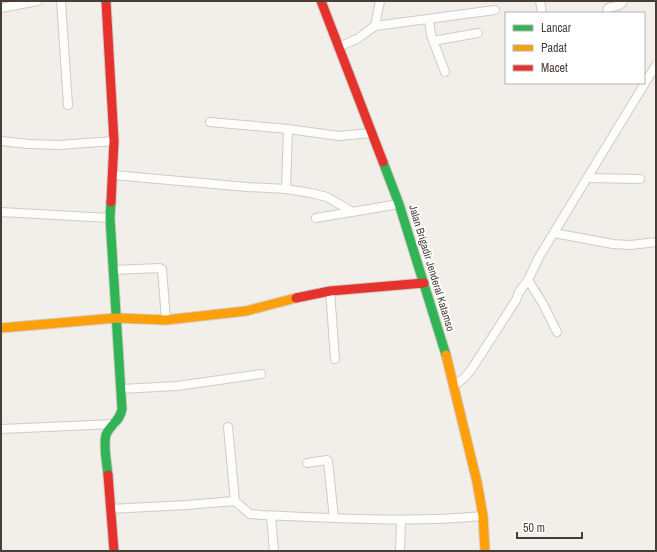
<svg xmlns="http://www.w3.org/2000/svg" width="657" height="552" viewBox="0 0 657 552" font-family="'Archivo Narrow',sans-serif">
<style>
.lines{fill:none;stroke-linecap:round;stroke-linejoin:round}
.street-casing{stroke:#cfcbc7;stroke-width:10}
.fast-casing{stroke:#d3ccc3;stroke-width:11}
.slow-casing{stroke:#d3ccc3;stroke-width:11}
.jam-casing{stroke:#d3ccc3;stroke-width:11}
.street{stroke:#fdfdfc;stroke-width:8}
.fast{stroke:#30b455;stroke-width:9}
.slow{stroke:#ff9f0a;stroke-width:9}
.jam{stroke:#e5322d;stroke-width:9}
.labels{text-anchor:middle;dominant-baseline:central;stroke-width:3.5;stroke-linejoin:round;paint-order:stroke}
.street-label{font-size:11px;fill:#493e36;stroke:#fff}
</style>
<rect width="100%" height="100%" fill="#f2efeb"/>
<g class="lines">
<!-- street casing -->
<g class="street-casing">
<g id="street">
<path d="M61 1 68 105"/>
<path d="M540 1 542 13"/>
<path d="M1 8 38 1"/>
<path d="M607 13 608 8C613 6 621 7 623 1"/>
<path d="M429 19 431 35 445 72"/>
<path d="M375 26 495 10"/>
<path d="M433 41 478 33"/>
<path d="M338 47 357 39 375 26 380 1"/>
<path d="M210 122 288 129 339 136 371 133"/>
<path d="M1 141 28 144 59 145 114 141"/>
<path d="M113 175 247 187 286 189 288 129"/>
<path d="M588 178 640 179"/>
<path d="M286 189 311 193 327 197 351 211"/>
<path d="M1 212 110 218"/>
<path d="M316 218 399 204"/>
<path d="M554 233 613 244 631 245 656 242"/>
<path d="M113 270 160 268 162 269 166 320"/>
<path d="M528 280 543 304 557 332"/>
<path d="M330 291 335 359"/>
<path d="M453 387 465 377 473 367 516 300 519 292 528 280 539 257 656 65"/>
<path d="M120 389 177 386 261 374"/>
<path d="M228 427 235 501"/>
<path d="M1 429 115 424"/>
<path d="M307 463 327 460 328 461 334 518"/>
<path d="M110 509 186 505 235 501 250 514 262 515C336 518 410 523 483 516"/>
<path d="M271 516 274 551"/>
<path d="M400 551 401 520"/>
</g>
</g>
<!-- fast casing -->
<g class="fast-casing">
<g id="fast">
<path d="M383 162 399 204 446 355"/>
<path d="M108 475C107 464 103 445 106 435 110 424 120 422 122 409L110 218 111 202"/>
</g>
</g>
<!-- slow casing -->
<g class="slow-casing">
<g id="slow">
<path d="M1 328 116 318 166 320 246 311 296 298"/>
<path d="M446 355 477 482 483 516 485 551"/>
</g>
</g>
<!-- jam casing -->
<g class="jam-casing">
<g id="jam">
<path d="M106 1 114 141 111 202"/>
<path d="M321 1 383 162"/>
<path d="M296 298 330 291 424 283"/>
<path d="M108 475 114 551"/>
</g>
</g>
<!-- street -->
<use href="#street" class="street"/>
<!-- fast -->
<use href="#fast" class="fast"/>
<!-- slow -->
<use href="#slow" class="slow"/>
<!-- jam -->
<use href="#jam" class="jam"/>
</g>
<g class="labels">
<!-- street labels -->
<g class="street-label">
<text transform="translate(432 268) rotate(73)">Jalan Brigadir Jenderal Katamso</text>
</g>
</g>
<!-- border -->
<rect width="657" height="552" fill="none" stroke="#493e36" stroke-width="4"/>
<!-- legend -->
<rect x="505" y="12" width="140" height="72" fill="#ffffff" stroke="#b6b2af"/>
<rect x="513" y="25" width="20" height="6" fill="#30b455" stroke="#b6b2af"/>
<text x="541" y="32" font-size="12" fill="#493e36">Lancar</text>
<rect x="513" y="45" width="20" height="6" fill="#ff9f0a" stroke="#b6b2af"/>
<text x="541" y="52" font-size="12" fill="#493e36">Padat</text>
<rect x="513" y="65" width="20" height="6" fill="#e5322d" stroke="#b6b2af"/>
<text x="541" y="72" font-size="12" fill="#493e36">Macet</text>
<!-- scale -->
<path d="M517 532v6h65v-6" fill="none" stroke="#493e36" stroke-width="2"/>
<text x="523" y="532" font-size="12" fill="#493e36" stroke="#ffffff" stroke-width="3" paint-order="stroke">50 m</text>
</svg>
